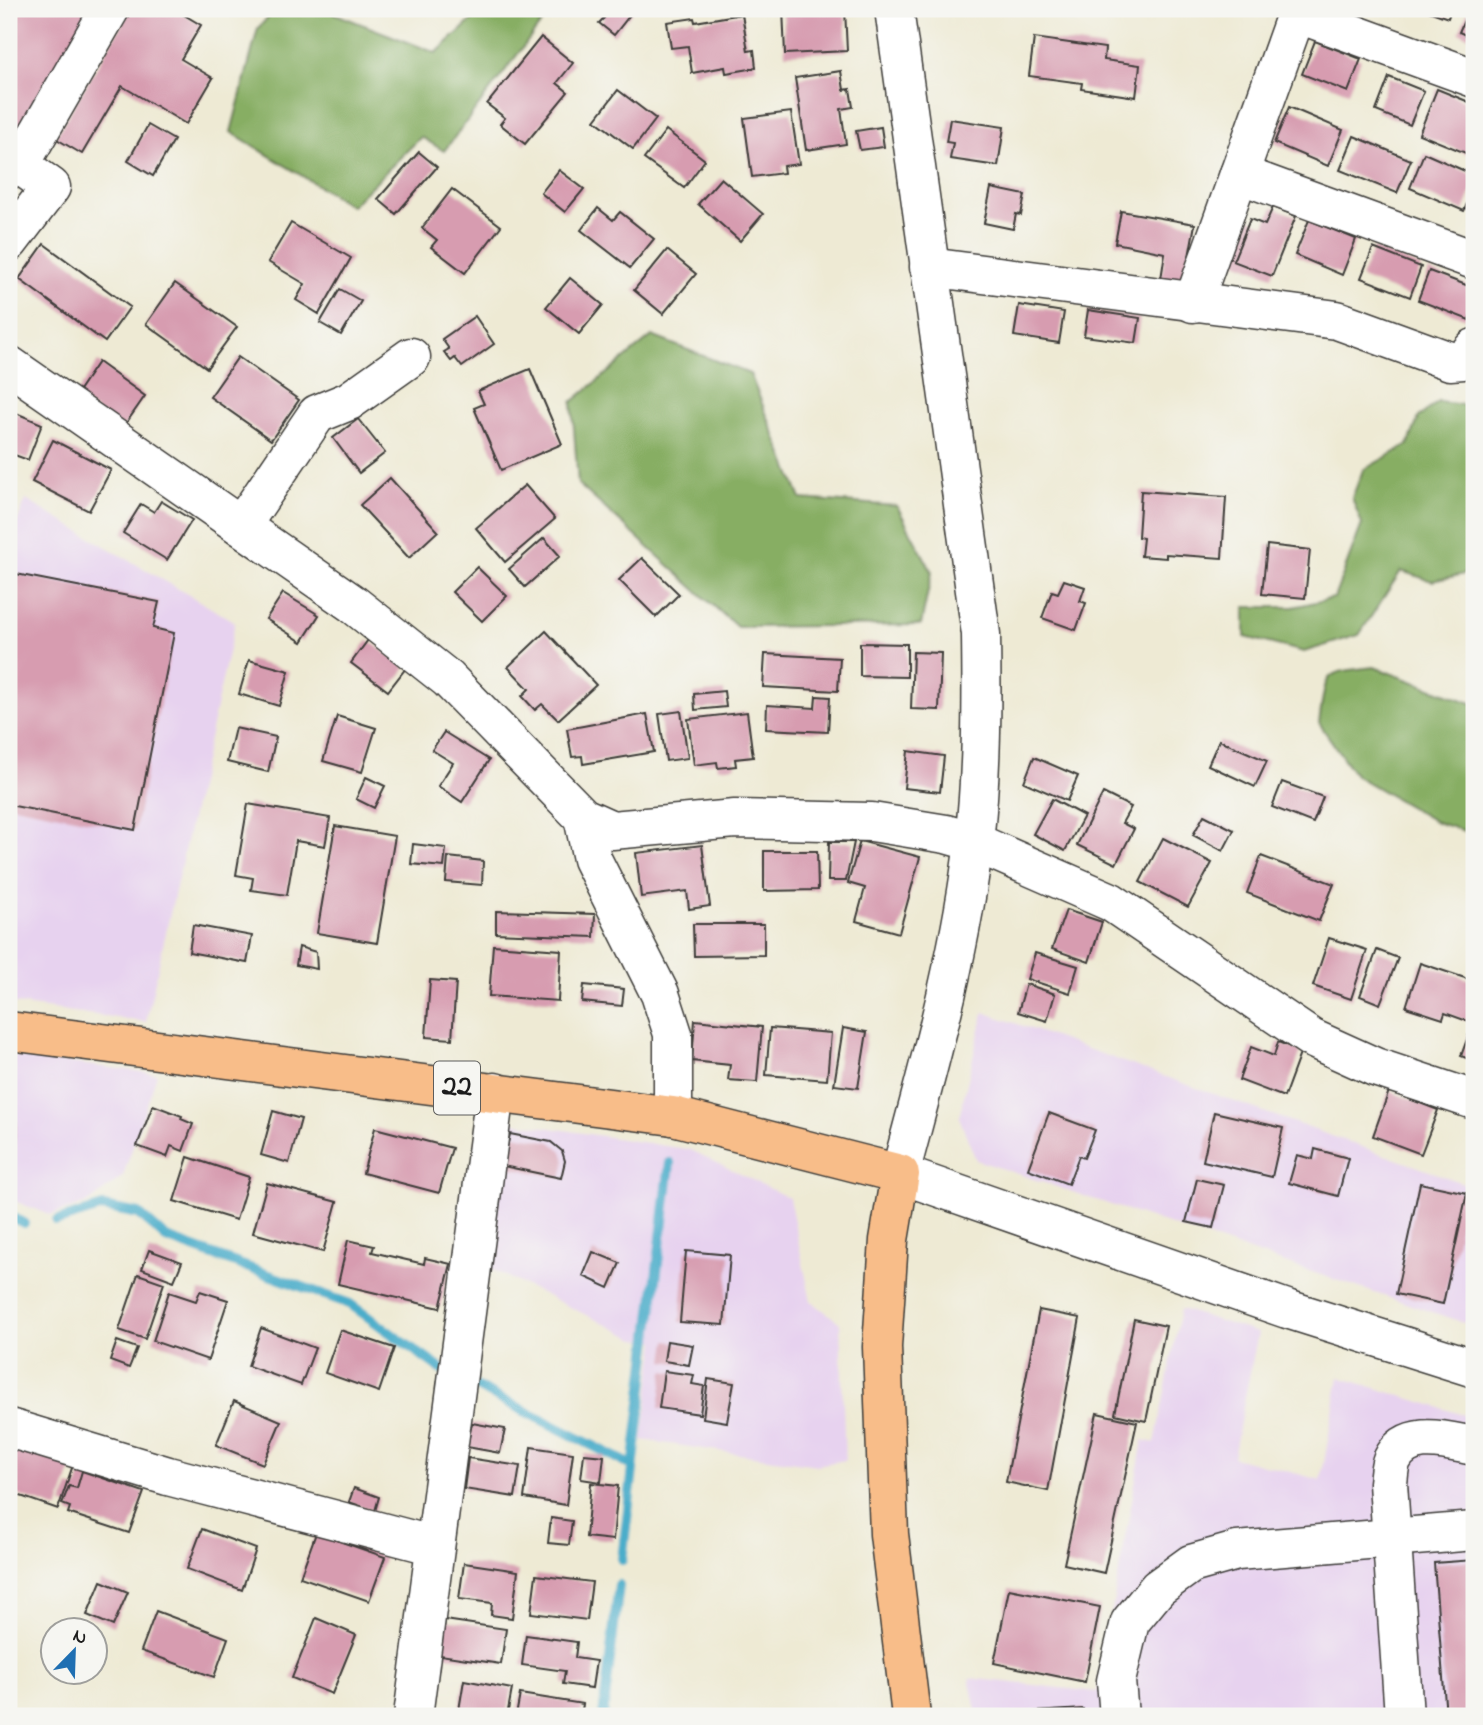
<svg xmlns="http://www.w3.org/2000/svg" width="1483" height="1725" viewBox="0 0 1483 1725" font-family="'Indie Flower',sans-serif">
<style>
.built{fill:#e7d2ef}
.forest{fill:#87ae64;stroke:#526540;stroke-width:2}
.lines{fill:none;stroke-linecap:round;stroke-linejoin:round}
.stream{stroke:#4badca;stroke-width:10}
.building{fill:#d79cb0}
.minor-casing{stroke:#3c3b38;stroke-width:41}
.major-casing{stroke:#3c3b38;stroke-width:41}
.minor{stroke:#fff;stroke-width:38}
.major{stroke:#f8bd89;stroke-width:38}
.labels{text-anchor:middle;dominant-baseline:central;stroke-width:5;stroke-linejoin:round;paint-order:stroke}
.shield{fill:#f6f6f2;stroke:#5d5d5c;stroke-width:2}
.shield-label{font-size:30px;font-weight:bold;fill:#1c1c1c}
</style>
<rect width="100%" height="100%" fill="#f6f6f2"/>
<filter id="ink" filterUnits="userSpaceOnUse"><feTurbulence type="fractalNoise" baseFrequency=".0143" numOctaves="2"/><feDisplacementMap in="SourceGraphic" scale="14" xChannelSelector="R" yChannelSelector="G"/><feConvolveMatrix kernelMatrix="1 2 1 2 8 2 1 2 1" color-interpolation-filters="sRGB"/></filter>
<filter id="wash" filterUnits="userSpaceOnUse"><feTurbulence type="fractalNoise" baseFrequency=".00686" numOctaves="4" result="noise"/><feDisplacementMap in="SourceGraphic" scale="28" xChannelSelector="R" yChannelSelector="G"/><feGaussianBlur stdDeviation="1.57" result="paint"/><feColorMatrix in="noise" values="0 0 0 0 0 0 0 0 0 0 0 0 0 0 0 0 0 1.4 0 .05"/><feComposite in="paint" operator="in"/></filter>
<g filter="url(#wash)">
<rect width="100%" height="100%" fill="#eeead4"/>
<!-- built -->
<g class="built">
<path d="M26 500 235 622 146 1022 9 1003V541Z"/>
<path d="M984 1012 1474 1187V1326L976 1160 959 1117Z"/>
<path d="M9 1055 157 1074 123 1176 90 1202 50 1215 9 1199Z"/>
<path d="M500 1120 691 1150 789 1198 811 1301 840 1323 845 1460 817 1465 642 1440 656 1341 636 1339 485 1266Z"/>
<path d="M1181 1309 1258 1333 1233 1457 1321 1480 1339 1377 1474 1418V1716H977L969 1678 1097 1692 1143 1440 1155 1443Z"/>
</g>
<!-- forest -->
<g class="forest">
<path d="M276 9H323L436 53 484 9H552L444 151 421 137 351 206 231 132 258 28Z"/>
<path d="M652 336 750 374 801 499 897 506 932 572 921 625 737 627 578 484 572 402Z"/>
<path d="M1438 402 1474 406V572L1432 581 1401 571 1359 635 1304 652 1245 637V607H1293L1334 598 1362 524 1352 498 1363 470 1408 445 1419 417Z"/>
<path d="M1374 667 1474 704V834L1436 822 1355 775 1319 723C1327 671 1321 673 1374 667Z"/>
</g>
<g class="lines">
<!-- stream -->
<g class="stream">
<path d="M9 1216 24 1223"/>
<path d="M57 1221 103 1207 139 1214 166 1238 350 1304 445 1372"/>
<path d="M469 1383 633 1466"/>
<path d="M622 1560 670 1163"/>
<path d="M603 1716 619 1585"/>
</g>
</g>
<g id="blocks">
<!-- building -->
<g class="building">
<path d="M19 9H97L16 144 9 139V25Z"/>
<path d="M131 9H174L201 25 181 59 213 78 186 124 122 86 82 154 55 138Z"/>
<path d="M592 9H630L633 11 614 35 599 23 604 18Z"/>
<path d="M783 9H845L847 51 785 54Z"/>
<path d="M1423 9H1451L1448 18Z"/>
<path d="M1469 9H1474V39L1459 32Z"/>
<path d="M742 14 748 51 754 50 756 68 726 73 725 67 692 73 688 46 671 48 667 22 694 18 695 22Z"/>
<path d="M541 37 573 63 557 83 568 92 525 144 500 124 505 118 487 104Z"/>
<path d="M1034 38 1105 48 1104 60 1140 65 1136 97 1081 89 1082 83 1029 76Z"/>
<path d="M1315 41 1361 59 1348 92 1302 74Z"/>
<path d="M841 71 844 90 850 89 853 107 841 109 846 144 806 150 795 78Z"/>
<path d="M1389 77 1424 91 1410 125 1376 111Z"/>
<path d="M1437 89 1474 104V139L1468 154 1419 134Z"/>
<path d="M618 90 656 119 633 149 595 120Z"/>
<path d="M1289 107 1343 130 1328 166 1274 143Z"/>
<path d="M791 112 799 164 783 166 784 173 752 177 744 118Z"/>
<path d="M950 119 1004 127 998 166 950 159 953 143 946 142Z"/>
<path d="M148 125 174 140 153 176 128 161Z"/>
<path d="M881 127 884 147 860 150 856 131Z"/>
<path d="M666 130 705 160 684 188 644 159Z"/>
<path d="M1354 136 1411 160 1397 193 1340 170Z"/>
<path d="M419 152 437 167 396 214 378 199Z"/>
<path d="M1424 153 1474 175V186L1464 211 1410 188Z"/>
<path d="M559 170 584 189 565 212 541 193Z"/>
<path d="M721 178 763 214 740 241 698 204Z"/>
<path d="M991 188 1025 195 1021 215 1016 214 1013 229 984 223Z"/>
<path d="M452 189 501 226 465 273 431 247 437 240 422 228Z"/>
<path d="M1273 207 1296 216 1272 276 1233 261 1250 219 1265 225Z"/>
<path d="M598 208 613 220 620 212 654 239 630 268 581 230Z"/>
<path d="M1121 211 1195 224 1184 284 1161 279 1165 253 1115 243Z"/>
<path d="M1309 220 1356 239 1342 275 1295 255Z"/>
<path d="M291 223 351 258 319 314 296 300 305 284 268 262Z"/>
<path d="M44 244 130 307 105 342 19 279Z"/>
<path d="M1373 248 1421 267 1410 297 1361 278Z"/>
<path d="M667 250 696 274 663 314 634 290Z"/>
<path d="M1429 271 1474 288V308L1469 320 1418 300Z"/>
<path d="M570 278 603 305 579 334 546 307Z"/>
<path d="M175 283 237 327 207 368 146 324Z"/>
<path d="M340 289 361 301 341 335 320 323Z"/>
<path d="M1019 305 1064 312 1059 343 1014 336Z"/>
<path d="M1088 310 1140 318 1136 343 1084 336Z"/>
<path d="M475 316 494 344 462 367 455 358 451 361 444 352 449 349 442 339Z"/>
<path d="M238 357 299 400 271 440 210 397Z"/>
<path d="M98 362 145 396 122 429 75 396Z"/>
<path d="M530 369 562 444 501 470 474 408 484 404 478 391Z"/>
<path d="M9 410 42 424 28 460 9 453Z"/>
<path d="M358 419 385 453 359 473 333 438Z"/>
<path d="M53 440 111 470 89 511 32 482Z"/>
<path d="M390 478 438 531 409 558 360 505Z"/>
<path d="M525 485 555 519 505 562 476 528Z"/>
<path d="M1141 491 1226 497 1222 558 1166 554V558L1141 556 1143 538 1138 537Z"/>
<path d="M161 501 192 520 167 560 123 533 141 504 154 512Z"/>
<path d="M544 538 560 556 525 587 509 569Z"/>
<path d="M1267 545 1310 550 1305 598 1262 594Z"/>
<path d="M642 558 679 594 656 617 619 580Z"/>
<path d="M477 567 507 596 482 621 452 592Z"/>
<path d="M16 574 159 602 153 628 174 633 135 830 9 805V599Z"/>
<path d="M1064 580 1085 587 1080 601 1086 603 1076 630 1042 618 1052 591 1058 593Z"/>
<path d="M283 593 319 615 302 642 266 619Z"/>
<path d="M546 631 596 685 558 720 542 704 535 710 522 696 529 689 508 667Z"/>
<path d="M368 640 406 668 388 691 351 663Z"/>
<path d="M860 643 907 644V677L860 676Z"/>
<path d="M913 652 941 653 939 710 911 709Z"/>
<path d="M765 654 840 658 838 691 763 687Z"/>
<path d="M249 660 289 671 279 706 239 694Z"/>
<path d="M724 691 726 707 695 710 694 694Z"/>
<path d="M816 696 830 697 828 732 766 729 767 705 815 708Z"/>
<path d="M681 711 688 758 666 761 659 714Z"/>
<path d="M747 712 753 757 735 759 736 766 718 768 717 762 694 765 688 719Z"/>
<path d="M647 714 654 752 583 764 582 756 572 757 567 729Z"/>
<path d="M337 716 376 728 362 772 323 761Z"/>
<path d="M235 728 276 737 268 772 227 762Z"/>
<path d="M444 732 489 760 462 802 438 786 453 763 432 750Z"/>
<path d="M1219 740 1267 761 1255 787 1208 765Z"/>
<path d="M908 751 944 756 940 792 904 788Z"/>
<path d="M1034 757 1078 776 1067 801 1024 782Z"/>
<path d="M366 777 385 786 374 808 356 799Z"/>
<path d="M1282 782 1323 797 1313 823 1272 807Z"/>
<path d="M1103 793 1131 807 1122 823 1134 829 1116 864 1077 845Z"/>
<path d="M1052 799 1084 816 1065 851 1033 834Z"/>
<path d="M248 804 330 818 325 846 296 841 287 895 251 890 253 878 236 875Z"/>
<path d="M1204 815 1234 830 1223 851 1193 835Z"/>
<path d="M335 826 395 836 377 943 317 933Z"/>
<path d="M1163 838 1212 863 1188 907 1140 882Z"/>
<path d="M860 841 920 857 899 933 856 921 865 888 848 883Z"/>
<path d="M829 842H854L846 881H828Z"/>
<path d="M413 844 446 848 444 867 411 864Z"/>
<path d="M702 845 710 906 689 909 687 891 641 897 636 853Z"/>
<path d="M764 851H817L818 890 764 891Z"/>
<path d="M1261 856 1334 884 1319 921 1247 893Z"/>
<path d="M448 857 483 861 482 885 446 882Z"/>
<path d="M1066 910 1102 922 1089 962 1052 949Z"/>
<path d="M496 911 595 914 594 937 496 933Z"/>
<path d="M693 924H764V955L694 956Z"/>
<path d="M193 925 252 936 247 963 189 952Z"/>
<path d="M1329 938 1367 950 1351 999 1313 986Z"/>
<path d="M493 945 561 950 558 1001 489 996Z"/>
<path d="M299 947 316 952 317 969 296 965Z"/>
<path d="M1377 950 1398 958 1380 1004 1360 996Z"/>
<path d="M1035 953 1078 966 1070 993 1027 979Z"/>
<path d="M1420 963 1474 981V998L1467 1021 1445 1013 1443 1019 1406 1007Z"/>
<path d="M430 980 456 982 452 1039 426 1037Z"/>
<path d="M1026 984 1055 994 1047 1021 1018 1012Z"/>
<path d="M584 985 624 989 622 1006 582 1002Z"/>
<path d="M695 1020 762 1027 757 1082 728 1080 730 1065 692 1061Z"/>
<path d="M1474 1020V1061L1461 1056Z"/>
<path d="M770 1028 831 1033 827 1080 766 1075Z"/>
<path d="M843 1028 867 1032 858 1088 834 1085Z"/>
<path d="M1278 1042 1301 1051 1284 1097 1239 1080 1251 1047 1274 1056Z"/>
<path d="M1389 1091 1438 1110 1421 1154 1373 1136Z"/>
<path d="M153 1105 182 1116 181 1119 193 1124 183 1151 171 1146 167 1157 137 1146Z"/>
<path d="M273 1111 301 1119 289 1163 261 1155Z"/>
<path d="M1214 1112 1283 1128 1272 1177 1203 1161Z"/>
<path d="M1049 1113 1095 1130 1084 1158 1079 1156 1068 1184 1028 1169Z"/>
<path d="M9 1122 17 1123 10 1172 9 1171Z"/>
<path d="M375 1128 452 1148 439 1193 363 1173Z"/>
<path d="M510 1134 551 1142 562 1151 565 1161 561 1178 503 1166Z"/>
<path d="M1315 1149 1348 1158 1338 1196 1289 1183 1297 1155 1313 1159Z"/>
<path d="M188 1157 249 1177 236 1220 174 1201Z"/>
<path d="M1197 1179 1224 1185 1213 1228 1186 1222Z"/>
<path d="M267 1183 337 1202 323 1252 253 1233Z"/>
<path d="M1420 1183 1467 1193 1443 1304 1396 1294Z"/>
<path d="M348 1240 374 1246 372 1252 424 1264 425 1258 451 1264 440 1308 338 1284Z"/>
<path d="M149 1250 182 1262 174 1281 142 1269Z"/>
<path d="M686 1251 730 1255 724 1325 680 1322Z"/>
<path d="M593 1252 620 1263 609 1288 583 1276Z"/>
<path d="M138 1274 164 1283 145 1339 119 1330Z"/>
<path d="M200 1291 228 1300 208 1360 153 1341 169 1292 196 1301Z"/>
<path d="M1039 1310 1080 1318 1048 1491 1006 1482Z"/>
<path d="M1134 1319 1166 1326 1146 1421 1115 1414Z"/>
<path d="M261 1328 315 1348 301 1385 248 1366Z"/>
<path d="M340 1330 394 1348 379 1392 325 1373Z"/>
<path d="M117 1341 137 1348 129 1368 110 1361Z"/>
<path d="M667 1341 693 1345 689 1365 664 1361Z"/>
<path d="M664 1371 694 1375 692 1384 704 1386 700 1414 659 1408Z"/>
<path d="M708 1379 734 1383 727 1422 703 1418Z"/>
<path d="M234 1401 281 1421 263 1464 216 1445Z"/>
<path d="M1097 1413 1137 1422 1104 1573 1064 1564Z"/>
<path d="M472 1423 505 1429 500 1453 467 1447Z"/>
<path d="M14 1444 73 1465 58 1509 9 1492V1460Z"/>
<path d="M531 1447 573 1453 566 1505 524 1498Z"/>
<path d="M584 1454 604 1456 601 1482 581 1479Z"/>
<path d="M468 1458 520 1466 515 1497 464 1489Z"/>
<path d="M82 1471 144 1492 129 1533 68 1513 70 1507 62 1504 69 1486 77 1488Z"/>
<path d="M591 1483 618 1486 613 1540 586 1537Z"/>
<path d="M354 1488 379 1497 375 1511 349 1502Z"/>
<path d="M551 1518 572 1521 569 1545 548 1543Z"/>
<path d="M202 1529 256 1549 242 1590 187 1569Z"/>
<path d="M316 1533 385 1557 369 1601 300 1577Z"/>
<path d="M1474 1560V1716H1446L1434 1563Z"/>
<path d="M464 1563 518 1571 512 1618 491 1615 492 1603 459 1599Z"/>
<path d="M536 1575 592 1582 587 1620 531 1613Z"/>
<path d="M101 1581 128 1592 113 1626 87 1615Z"/>
<path d="M1009 1589 1100 1607 1085 1682 994 1663Z"/>
<path d="M156 1611 228 1638 214 1677 141 1651Z"/>
<path d="M316 1618 356 1635 332 1694 292 1678Z"/>
<path d="M445 1620 506 1629 501 1664 440 1655Z"/>
<path d="M526 1635 577 1642 575 1658 596 1661 592 1688 563 1684 565 1671 522 1665Z"/>
<path d="M464 1680 512 1689 507 1716H491L459 1710Z"/>
<path d="M520 1694 583 1704 581 1716H516Z"/>
<path d="M1083 1709 1084 1716H1018V1713Z"/>
</g>
</g>
</g>
<g filter="url(#ink)">
<use href="#blocks" fill-opacity="0" stroke="#3c3b38" stroke-width="2"/>
<g class="lines">
<!-- minor casing -->
<g class="minor-casing">
<g id="minor">
<path d="M894 9 981 634C982 703 982 772 974 841 961 954 929 1064 900 1174L1287 1309 1474 1368"/>
<path d="M1296 13 1474 78"/>
<path d="M1239 174 1474 260"/>
<path d="M9 242 51 187 20 165 110 9"/>
<path d="M929 267 1337 320 1450 361 1463 360 1474 348"/>
<path d="M1193 303 1298 9"/>
<path d="M9 365 353 604 448 679 583 817 612 830 735 819 872 822 946 834 974 842 1111 902 1311 1038 1375 1067 1474 1100"/>
<path d="M241 526 317 414 349 401 411 357"/>
<path d="M583 817 592 859 660 994 673 1034V1116"/>
<path d="M9 1428 168 1476 435 1546"/>
<path d="M413 1716 495 1092"/>
<path d="M1119 1716 1116 1681 1130 1622 1158 1588 1191 1564 1237 1551 1474 1531"/>
<path d="M1404 1716 1388 1483C1389 1476 1389 1467 1392 1460 1407 1428 1447 1441 1474 1446"/>
</g>
</g>
<!-- major casing -->
<g class="major-casing">
<path id="major" d="M9 1031 673 1116 900 1174 889 1240 882 1347 889 1534 911 1716"/>
</g>
<!-- minor -->
<use href="#minor" class="minor"/>
<!-- major -->
<use href="#major" class="major"/>
</g>
</g>
<g class="labels">
<!-- shield labels -->
<rect class="shield" x="434" y="1061.5" width="46" height="53" rx="5"/>
<g class="shield-label">
<text x="457" y="1088">22</text>
</g>
</g>
<!-- margin -->
<rect width="1483" height="1725" fill="none" stroke="#f6f6f2" stroke-width="35"/>
<!-- north arrow -->
<g transform="translate(74 1651) rotate(23)"><circle r="33" fill="#f6f6f2" stroke="#9f9f9c" stroke-width="2"/>
<path d="M0-5L12 26L0 18L-12 26Z" fill="#1f6fb2"/>
<text y="-10" font-size="19" font-weight="bold" text-anchor="middle" fill="#1c1c1c">N</text>
</g>
</svg>
